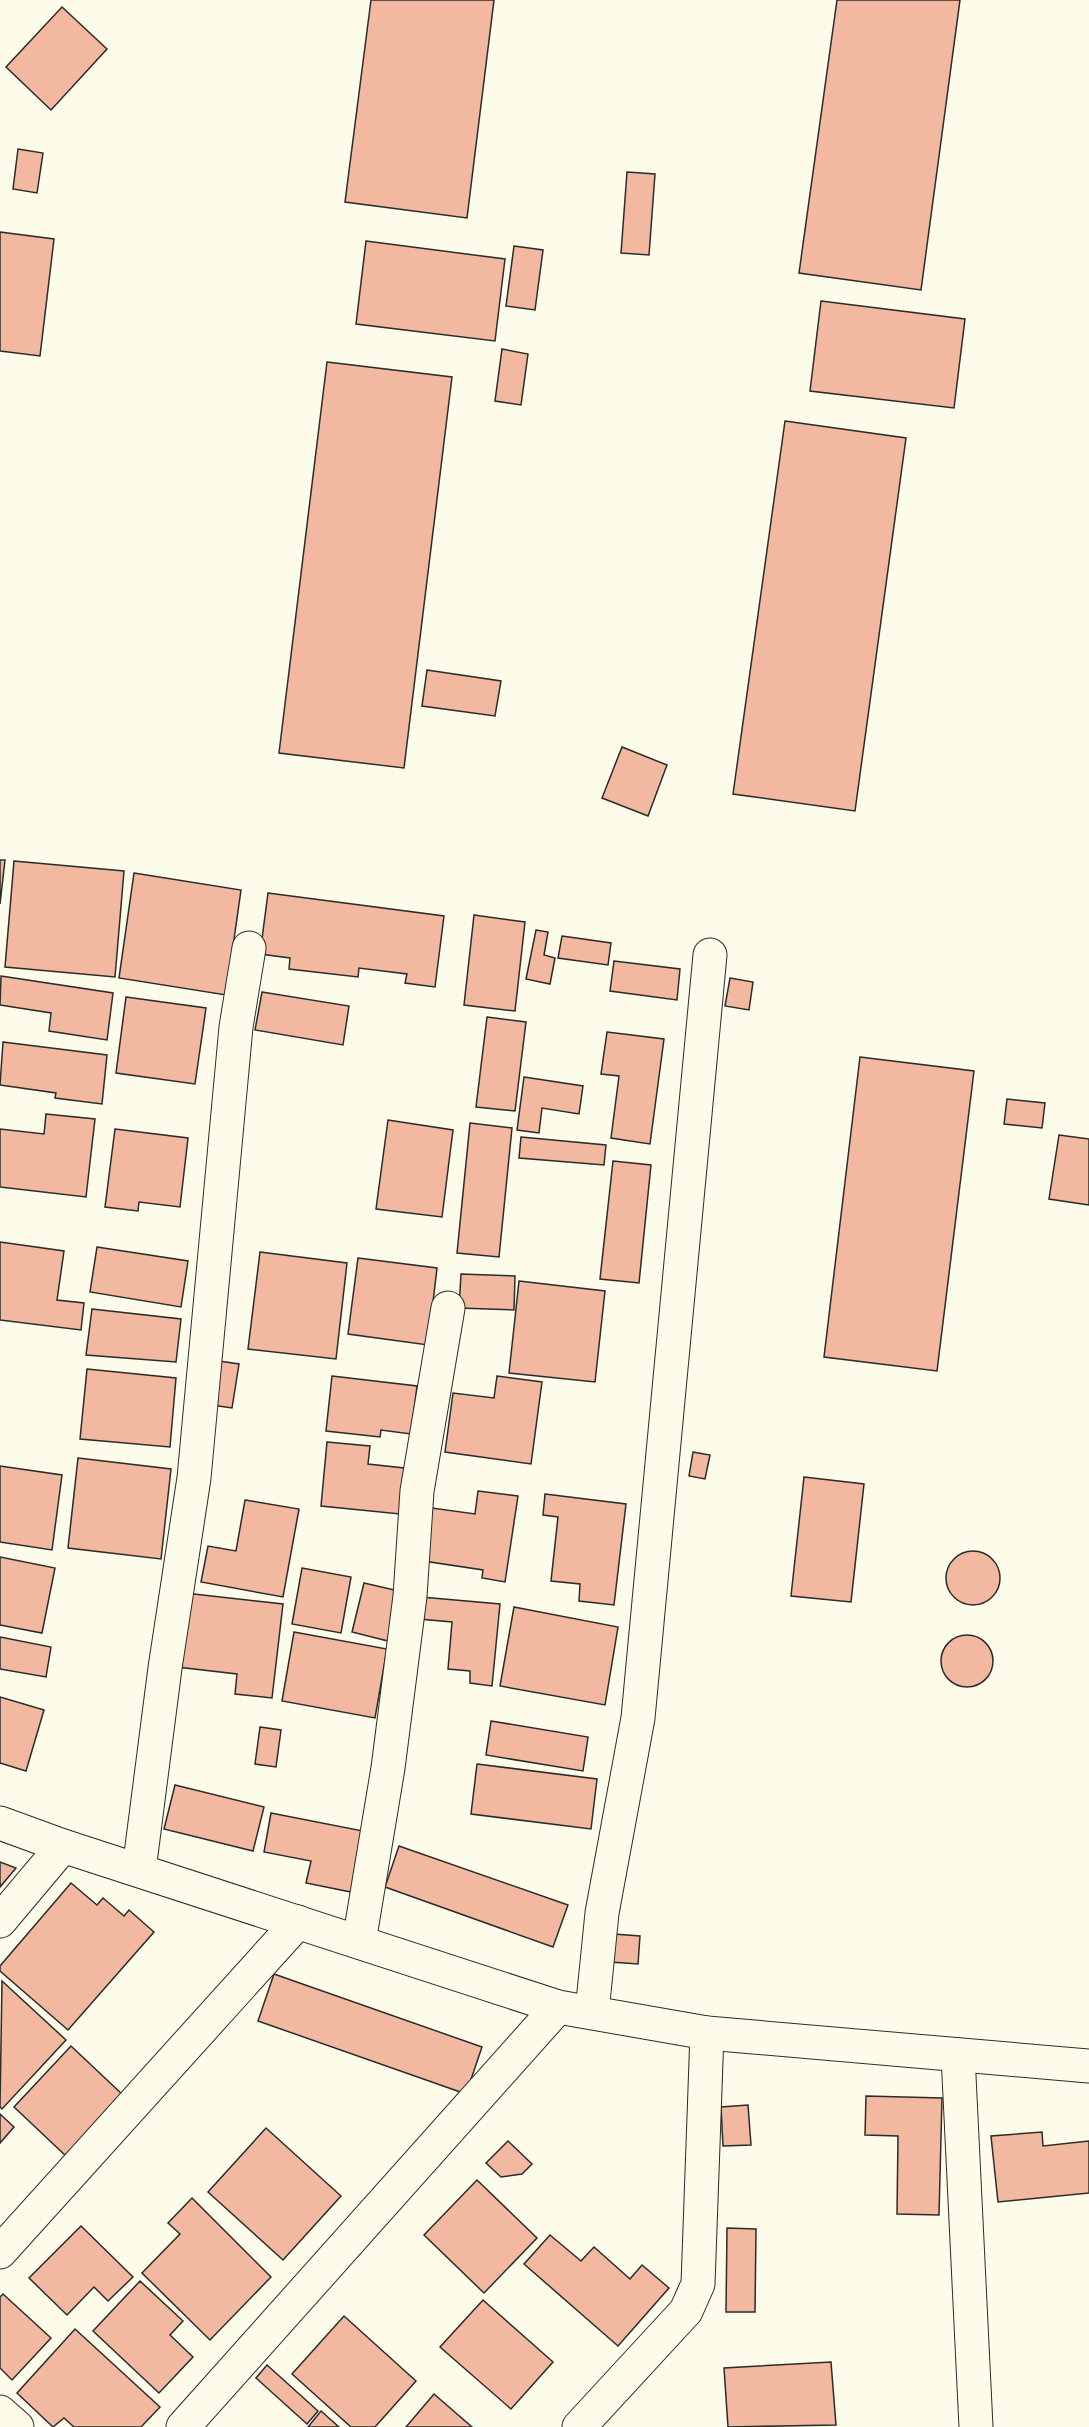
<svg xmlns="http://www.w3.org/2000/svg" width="1089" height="2427" viewBox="0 0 1089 2427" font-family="'Fira Sans',sans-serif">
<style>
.building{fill:#f2b8a0;stroke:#2b2b2b;stroke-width:1.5}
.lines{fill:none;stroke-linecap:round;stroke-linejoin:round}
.minor-casing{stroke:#2b2b2b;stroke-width:35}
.minor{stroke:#fdfbea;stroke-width:33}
</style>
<rect width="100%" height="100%" fill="#fdfbea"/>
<!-- building -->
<g class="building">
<path d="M371 0H494L467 218 345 202Z"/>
<path d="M837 0H960L921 290 799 273Z"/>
<path d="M62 7 107 49 51 110 6 67Z"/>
<path d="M18 149 43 153 37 193 13 189Z"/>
<path d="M627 172 655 174 649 255 621 253Z"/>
<path d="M0 232 54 239 40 356 0 351Z"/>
<path d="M366 241 505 259 495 341 356 324Z"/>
<path d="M514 246 543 250 535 310 506 306Z"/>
<path d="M821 301 965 319 954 408 810 391Z"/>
<path d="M502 349 528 354 521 405 495 401Z"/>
<path d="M327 362 452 377 404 768 279 753Z"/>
<path d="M785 421 906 438 855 811 733 794Z"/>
<path d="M427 670 501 681 495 716 422 706Z"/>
<path d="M622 747 667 765 648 816 602 798Z"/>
<path d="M0 860H5L0 904Z"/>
<path d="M14 861 124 871 115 977 5 967Z"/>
<path d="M134 873 241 890 226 995 119 978Z"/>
<path d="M268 893 444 916 435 987 405 983 407 974 359 968 358 977 289 969 290 958 260 954Z"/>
<path d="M474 915 525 922 515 1011 464 1005Z"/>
<path d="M536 930 548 932 544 955 555 958 550 984 526 979Z"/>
<path d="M562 936 611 943 608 965 558 958Z"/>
<path d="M614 961 680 969 677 1000 610 991Z"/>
<path d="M1 976 113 993 107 1040 49 1031 51 1013 0 1005Z"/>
<path d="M730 978 753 982 749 1010 725 1006Z"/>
<path d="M262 992 349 1006 343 1045 255 1030Z"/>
<path d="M126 997 206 1008 195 1084 116 1073Z"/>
<path d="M487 1017 526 1022 515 1111 476 1107Z"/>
<path d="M607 1032 664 1039 650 1144 611 1138 619 1076 601 1074Z"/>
<path d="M3 1042 107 1055 102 1104 55 1098 56 1093 0 1085Z"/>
<path d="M860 1057 974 1071 937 1371 824 1357Z"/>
<path d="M524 1077 583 1086 579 1114 542 1108 539 1133 517 1130Z"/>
<path d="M1007 1099 1045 1103 1042 1128 1004 1124Z"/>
<path d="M46 1114 95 1119 86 1197 0 1187V1129L44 1134Z"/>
<path d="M388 1120 453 1130 442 1217 376 1209Z"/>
<path d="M470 1123 512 1128 499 1257 457 1253Z"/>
<path d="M115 1129 188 1138 180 1207 139 1202 138 1211 105 1207Z"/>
<path d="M1059 1135 1089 1139V1205L1049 1199Z"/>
<path d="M521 1137 606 1145 604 1165 519 1158Z"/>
<path d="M613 1161 651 1165 639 1283 600 1279Z"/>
<path d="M0 1242 64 1251 57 1300 84 1303 81 1330 0 1320Z"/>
<path d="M97 1247 188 1261 181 1307 90 1292Z"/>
<path d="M260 1252 347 1263 336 1359 248 1349Z"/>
<path d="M358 1258 437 1268 428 1345 348 1334Z"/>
<path d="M461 1274 515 1276 514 1310 459 1308Z"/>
<path d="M519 1281 605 1291 595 1382 509 1373Z"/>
<path d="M92 1309 181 1319 176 1362 86 1355Z"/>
<path d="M219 1361 239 1364 232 1408 212 1405Z"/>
<path d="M87 1369 176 1378 170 1447 80 1439Z"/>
<path d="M332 1376 417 1386 411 1434 381 1430 380 1437 326 1431Z"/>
<path d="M497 1376 542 1382 531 1464 445 1452 453 1393 494 1398Z"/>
<path d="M327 1442 370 1446 368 1464 404 1468 400 1514 321 1506Z"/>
<path d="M693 1452 710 1455 705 1479 689 1476Z"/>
<path d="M78 1458 171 1469 161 1559 68 1548Z"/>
<path d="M0 1466 62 1475 52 1550 0 1542Z"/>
<path d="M804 1477 864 1484 851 1602 791 1596Z"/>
<path d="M478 1491 518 1496 505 1582 482 1578 483 1570 417 1560 425 1507 475 1514Z"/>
<path d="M545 1494 626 1504 614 1605 579 1601 580 1584 551 1581 558 1517 543 1515Z"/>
<path d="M245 1500 299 1509 283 1597 201 1582 208 1546 236 1551Z"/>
<circle cx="973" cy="1578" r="27"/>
<path d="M0 1557 55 1568 42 1633 0 1625Z"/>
<path d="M302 1568 351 1577 341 1633 292 1624Z"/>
<path d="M364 1583 399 1591 388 1641 352 1632Z"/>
<path d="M185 1593 283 1604 272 1698 235 1694 237 1674 177 1667Z"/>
<path d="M421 1597 500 1604 492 1686 470 1683V1671L448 1669 452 1622 419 1619Z"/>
<path d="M514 1607 618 1627 605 1705 500 1686Z"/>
<path d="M294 1632 387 1649 375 1718 282 1701Z"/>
<circle cx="967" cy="1661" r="26"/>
<path d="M0 1637 51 1647 46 1677 0 1669Z"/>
<path d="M0 1697 44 1710 26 1771 0 1763Z"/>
<path d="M491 1721 588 1737 583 1771 486 1755Z"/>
<path d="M260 1727 281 1730 276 1767 255 1764Z"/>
<path d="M477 1764 597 1779 591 1829 471 1814Z"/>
<path d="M175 1785 264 1807 253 1851 164 1829Z"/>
<path d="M271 1813 363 1831 351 1892 306 1883 311 1861 264 1852Z"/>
<path d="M399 1846 568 1905 553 1947 385 1887Z"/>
<path d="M0 1862 16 1868 0 1887Z"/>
<path d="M71 1883 97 1905 103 1898 124 1916 129 1910 154 1932 68 2030 0 1971V1966Z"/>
<path d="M613 1934 640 1936 638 1964 610 1962Z"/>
<path d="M274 1974 482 2047 466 2094 258 2021Z"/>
<path d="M2 1981 66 2040 2 2109 0 2107Z"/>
<path d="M71 2046 124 2096 67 2157 14 2107Z"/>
<path d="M866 2096 942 2098 939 2215 897 2214 898 2136 865 2135Z"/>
<path d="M748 2105 751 2145 723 2146 721 2107Z"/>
<path d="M0 2114 14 2127 0 2143Z"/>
<path d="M266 2128 341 2196 283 2260 208 2192Z"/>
<path d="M1042 2132 1043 2146 1089 2141V2193L998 2202 991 2136Z"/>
<path d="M508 2141 532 2164 522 2174 501 2177 486 2163Z"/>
<path d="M477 2180 537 2238 484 2293 424 2235Z"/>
<path d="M192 2198 271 2277 210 2340 142 2273 180 2234 168 2223Z"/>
<path d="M81 2226 133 2277 108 2301 94 2287 67 2315 29 2278Z"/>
<path d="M727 2228 756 2229 755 2312H726Z"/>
<path d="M550 2235 581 2261 594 2247 630 2279 642 2265 669 2288 618 2346 524 2264Z"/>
<path d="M140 2281 183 2321 170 2335 193 2357 159 2393 93 2331Z"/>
<path d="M3 2294 51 2338 12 2380 0 2368V2297Z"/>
<path d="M483 2300 553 2362 511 2409 440 2347Z"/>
<path d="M344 2316 416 2381 375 2427H351L292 2374Z"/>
<path d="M75 2329 160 2407 141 2427H74L64 2418 53 2427 17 2393Z"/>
<path d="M831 2362 836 2425 728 2427 724 2368Z"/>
<path d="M267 2365 318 2411 307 2424 256 2378Z"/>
<path d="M434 2394 472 2427H406Z"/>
<path d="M321 2411 339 2427H308Z"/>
</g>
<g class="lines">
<!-- minor casing -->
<g class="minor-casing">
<g id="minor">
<path d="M0 1823 63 1846 558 2007 707 2033 1089 2066"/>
<path d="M139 1870 165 1668 194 1478 236 1027 249 948"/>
<path d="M0 1921 63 1846"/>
<path d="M359 1942 388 1768 410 1596 417 1491 448 1308"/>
<path d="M592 2012 602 1913 638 1718 710 955"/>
<path d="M958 2055 976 2427"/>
<path d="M0 2252 298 1922"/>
<path d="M0 2412 17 2427"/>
<path d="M183 2427 558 2007"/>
<path d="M579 2427 686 2311 698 2284 707 2033"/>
</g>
</g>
<!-- minor -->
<use href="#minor" class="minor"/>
</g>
</svg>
